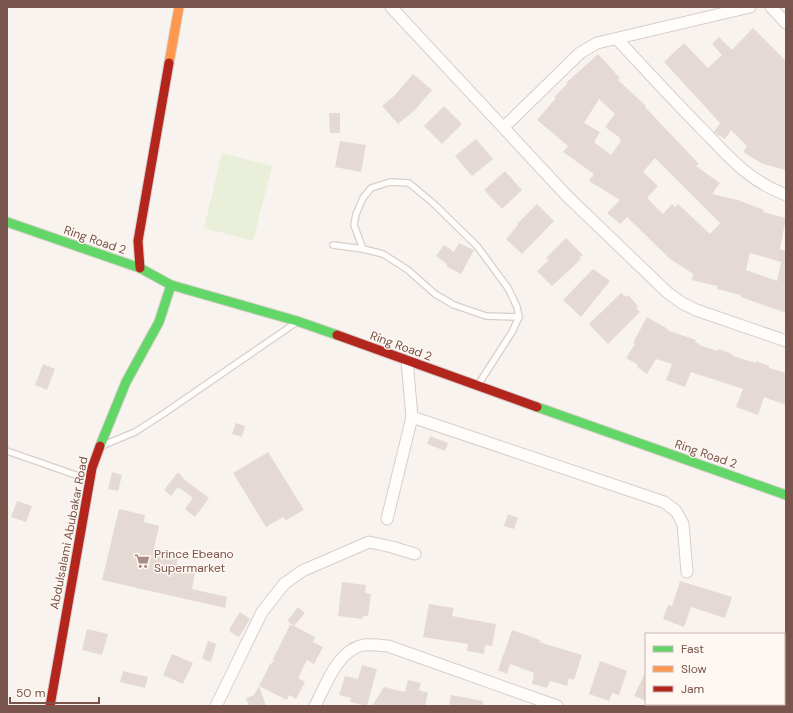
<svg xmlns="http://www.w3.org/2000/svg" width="793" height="713" viewBox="0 0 793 713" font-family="'DM Sans',sans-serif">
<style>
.green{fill:#e9efd9}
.building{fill:#e5d9d6;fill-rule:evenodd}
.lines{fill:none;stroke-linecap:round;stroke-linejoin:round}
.lane-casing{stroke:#d8ceca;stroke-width:8}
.street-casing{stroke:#d8ceca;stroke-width:13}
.fast-casing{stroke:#d9d0cc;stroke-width:11}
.slow-casing{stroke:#d9d0cc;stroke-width:11}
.jam-casing{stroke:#d9d0cc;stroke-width:11}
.lane{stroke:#fefdfc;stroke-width:5.5}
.street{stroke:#fefdfc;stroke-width:11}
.fast{stroke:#63d668;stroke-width:9}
.slow{stroke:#ff974d;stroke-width:9}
.jam{stroke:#b3261e;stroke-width:9}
.labels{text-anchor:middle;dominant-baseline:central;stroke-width:3;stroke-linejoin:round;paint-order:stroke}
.street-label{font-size:12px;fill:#78544d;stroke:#fff7f1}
.poi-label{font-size:12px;fill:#78544d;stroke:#fff7f1;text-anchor:start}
</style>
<rect width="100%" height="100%" fill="#f8f3ee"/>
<!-- green -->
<path class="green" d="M222 153 272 166 253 241 204 228Z"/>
<!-- building -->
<g class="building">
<path d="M753 28 786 61V170L763 164 743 152 747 146 731 130 725 139 715 133 714 132 720 123 664 62 684 43 708 68 722 55 712 44 719 37 732 50Z"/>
<path d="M598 54 620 78 618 80 646 106 645 107 699 164 696 166 720 183 712 194 738 200 764 210 763 212 786 218 780 249 786 251V313L741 297V295L717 289V286L692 280 693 274 669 258 627 217 620 224 607 213 620 200 589 181 594 174 563 152 568 146 537 120 556 98 554 97 567 84 566 83ZM599 99 615 114 605 127 620 138 619 139 621 141 611 155 594 142 600 132 584 123ZM655 158 720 223 710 234 678 204 675 207 672 204 663 214 647 198 658 186 643 172ZM750 253 781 262 777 281 746 270Z"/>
<path d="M413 74 432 90 414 111 398 124 382 106 395 95Z"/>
<path d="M444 106 462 124 442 144 424 126Z"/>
<path d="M329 113H340V133H330Z"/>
<path d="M476 139 493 159 472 176 455 156Z"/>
<path d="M340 141 366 145 361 172 335 167Z"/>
<path d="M505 171 522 190 502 209 484 190Z"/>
<path d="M537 204 554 221 522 254 506 239 518 225 517 224Z"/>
<path d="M566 238 583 255 579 258 581 259 552 286 537 271 549 260 546 258Z"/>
<path d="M459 243 474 250 461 274 446 266 447 264 436 256 444 245 454 252Z"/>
<path d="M593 269 610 281 581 317 563 300Z"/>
<path d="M621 293 626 297 628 295 638 306 636 308 640 312 608 344 589 324Z"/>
<path d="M647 317 668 329 667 330 696 340 695 342 699 344V345L718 351 719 349 732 354V355L736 357 756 363V361L769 366V368L786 373V405L764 397 758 415 736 407 743 389 691 372 685 387 666 380 672 364 656 359 647 374 637 367 638 365 626 358 635 344 633 343Z"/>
<path d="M43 364 55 369 47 390 35 385Z"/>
<path d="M236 423 245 426 242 437 232 434Z"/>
<path d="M430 436 448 443 445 451 427 444Z"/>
<path d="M268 452 304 510 286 520 283 517 266 527 233 473Z"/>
<path d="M112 472 122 475 118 491 108 489Z"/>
<path d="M178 472 185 480 209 498 195 517 185 509 193 498 178 487 171 496 164 490Z"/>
<path d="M17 501 32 506 26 522 11 517Z"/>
<path d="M119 509 145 515 144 522 159 526 154 548 179 554 176 568 195 572 192 589 227 597 225 608 102 580Z"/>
<path d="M508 514 518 518 514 529 504 526Z"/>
<path d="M680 581 732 597 725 618 691 607 684 627 663 619 668 605 672 606Z"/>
<path d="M342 582 366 585 365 593 371 594 368 616H363L362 619 338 616Z"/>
<path d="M429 604 454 608 452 616 496 624 492 646 485 645 484 654 467 651 468 644 423 637Z"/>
<path d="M298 607 305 613 294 626 315 637 313 642 323 647 314 664 307 660 298 678 305 682 296 699 289 695 287 700 259 686 270 664 272 663 274 660 273 659 290 625 294 626 287 621Z"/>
<path d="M240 612 250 619 239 637 230 632V628Z"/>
<path d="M87 629 108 634 102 655 82 650Z"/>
<path d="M512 630 540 640 539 642 582 655 574 680 569 678 567 686 550 681 547 688 532 684 534 673 510 664 507 674 498 670Z"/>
<path d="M208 641 216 644 211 662 202 659Z"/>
<path d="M172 654 193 663 183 684 163 675Z"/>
<path d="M600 661 627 671 619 695 612 693 609 701 589 694Z"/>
<path d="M362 665 377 669 367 706 350 702 351 698 339 695 345 676 358 679Z"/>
<path d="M123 671 148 677 145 688 120 682Z"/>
<path d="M646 671V701L634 696Z"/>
<path d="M408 680 421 683 419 690 428 693 425 706H372L384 687 405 692Z"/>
<path d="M259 686 266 706H249L246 698 254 695Z"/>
<path d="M451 695 483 701V706H449Z"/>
</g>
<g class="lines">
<!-- lane casing -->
<g class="lane-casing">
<g id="lane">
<path d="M333 245 363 249 383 254 408 270 435 294 454 305 486 316 519 317"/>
<path d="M363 249 354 225 356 214 363 198 371 188 390 182 409 183 433 203 477 246 508 288 517 307 519 317 512 332 478 385"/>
<path d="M104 445 135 432 163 414 294 324"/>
<path d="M7 451 87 479"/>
</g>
</g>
<!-- street casing -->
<g class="street-casing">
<g id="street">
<path d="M391 7 567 196 668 293 682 303 696 310 786 341"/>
<path d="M771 7 786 23"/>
<path d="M617 39C645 69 673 100 703 130 729 157 749 181 786 195"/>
<path d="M504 127 580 53 597 43 750 7"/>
<path d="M412 417 664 502 676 511 683 524 687 572"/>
<path d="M387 519 412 417 407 361"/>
<path d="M216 706 262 612 284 584 302 571 369 542 392 547 415 554"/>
<path d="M315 706C326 685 337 651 363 645 371 644 379 645 388 646L557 706"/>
</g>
</g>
<!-- fast casing -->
<g class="fast-casing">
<g id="fast">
<path d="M7 222 140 268 171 285 297 321 337 335"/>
<path d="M537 407 786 495"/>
<path d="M100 446 126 382 159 322 171 285"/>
</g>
</g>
<!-- slow casing -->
<g class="slow-casing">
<path id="slow" d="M169 63 179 7"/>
</g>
<!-- jam casing -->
<g class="jam-casing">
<g id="jam">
<path d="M140 268 138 241 169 63"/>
<path d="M337 335 537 407"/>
<path d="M50 706 92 468 100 446"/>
</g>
</g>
<!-- lane -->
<use href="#lane" class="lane"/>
<!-- street -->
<use href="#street" class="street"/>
<!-- fast -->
<use href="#fast" class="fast"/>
<!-- slow -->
<use href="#slow" class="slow"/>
<!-- jam -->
<use href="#jam" class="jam"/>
</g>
<!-- icons -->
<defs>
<g id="supermarket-bare" transform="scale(1.2)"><path d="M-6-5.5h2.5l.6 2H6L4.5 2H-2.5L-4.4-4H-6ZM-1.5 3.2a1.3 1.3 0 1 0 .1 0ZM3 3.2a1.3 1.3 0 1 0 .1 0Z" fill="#a58c85" stroke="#fff7f1" stroke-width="2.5" paint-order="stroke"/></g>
</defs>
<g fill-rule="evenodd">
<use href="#supermarket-bare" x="142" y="561"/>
</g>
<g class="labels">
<!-- street labels -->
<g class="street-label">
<text transform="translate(95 240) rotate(19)">Ring Road 2</text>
<text transform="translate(401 346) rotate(20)">Ring Road 2</text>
<text transform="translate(706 454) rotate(19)">Ring Road 2</text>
<text transform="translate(69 533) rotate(-79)">Abdulsalami Abubakar Road</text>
</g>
<!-- poi labels -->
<g class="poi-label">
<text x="154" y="554">Prince Ebeano<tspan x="154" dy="14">Supermarket</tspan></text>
</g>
</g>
<!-- border -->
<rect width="793" height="713" fill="none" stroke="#78544d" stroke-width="16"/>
<!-- legend -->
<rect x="645" y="633" width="140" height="72" fill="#fff7f1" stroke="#c9b6af"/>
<rect x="653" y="646" width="20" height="6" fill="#63d668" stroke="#c9b6af"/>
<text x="681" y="653" font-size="12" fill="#78544d">Fast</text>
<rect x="653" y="666" width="20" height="6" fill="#ff974d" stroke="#c9b6af"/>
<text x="681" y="673" font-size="12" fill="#78544d">Slow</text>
<rect x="653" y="686" width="20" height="6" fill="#b3261e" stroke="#c9b6af"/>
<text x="681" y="693" font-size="12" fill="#78544d">Jam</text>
<!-- scale -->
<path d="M10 697v6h89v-6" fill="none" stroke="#78544d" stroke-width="2"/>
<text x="16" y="697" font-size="12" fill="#78544d" stroke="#fff7f1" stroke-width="3" paint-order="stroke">50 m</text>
</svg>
